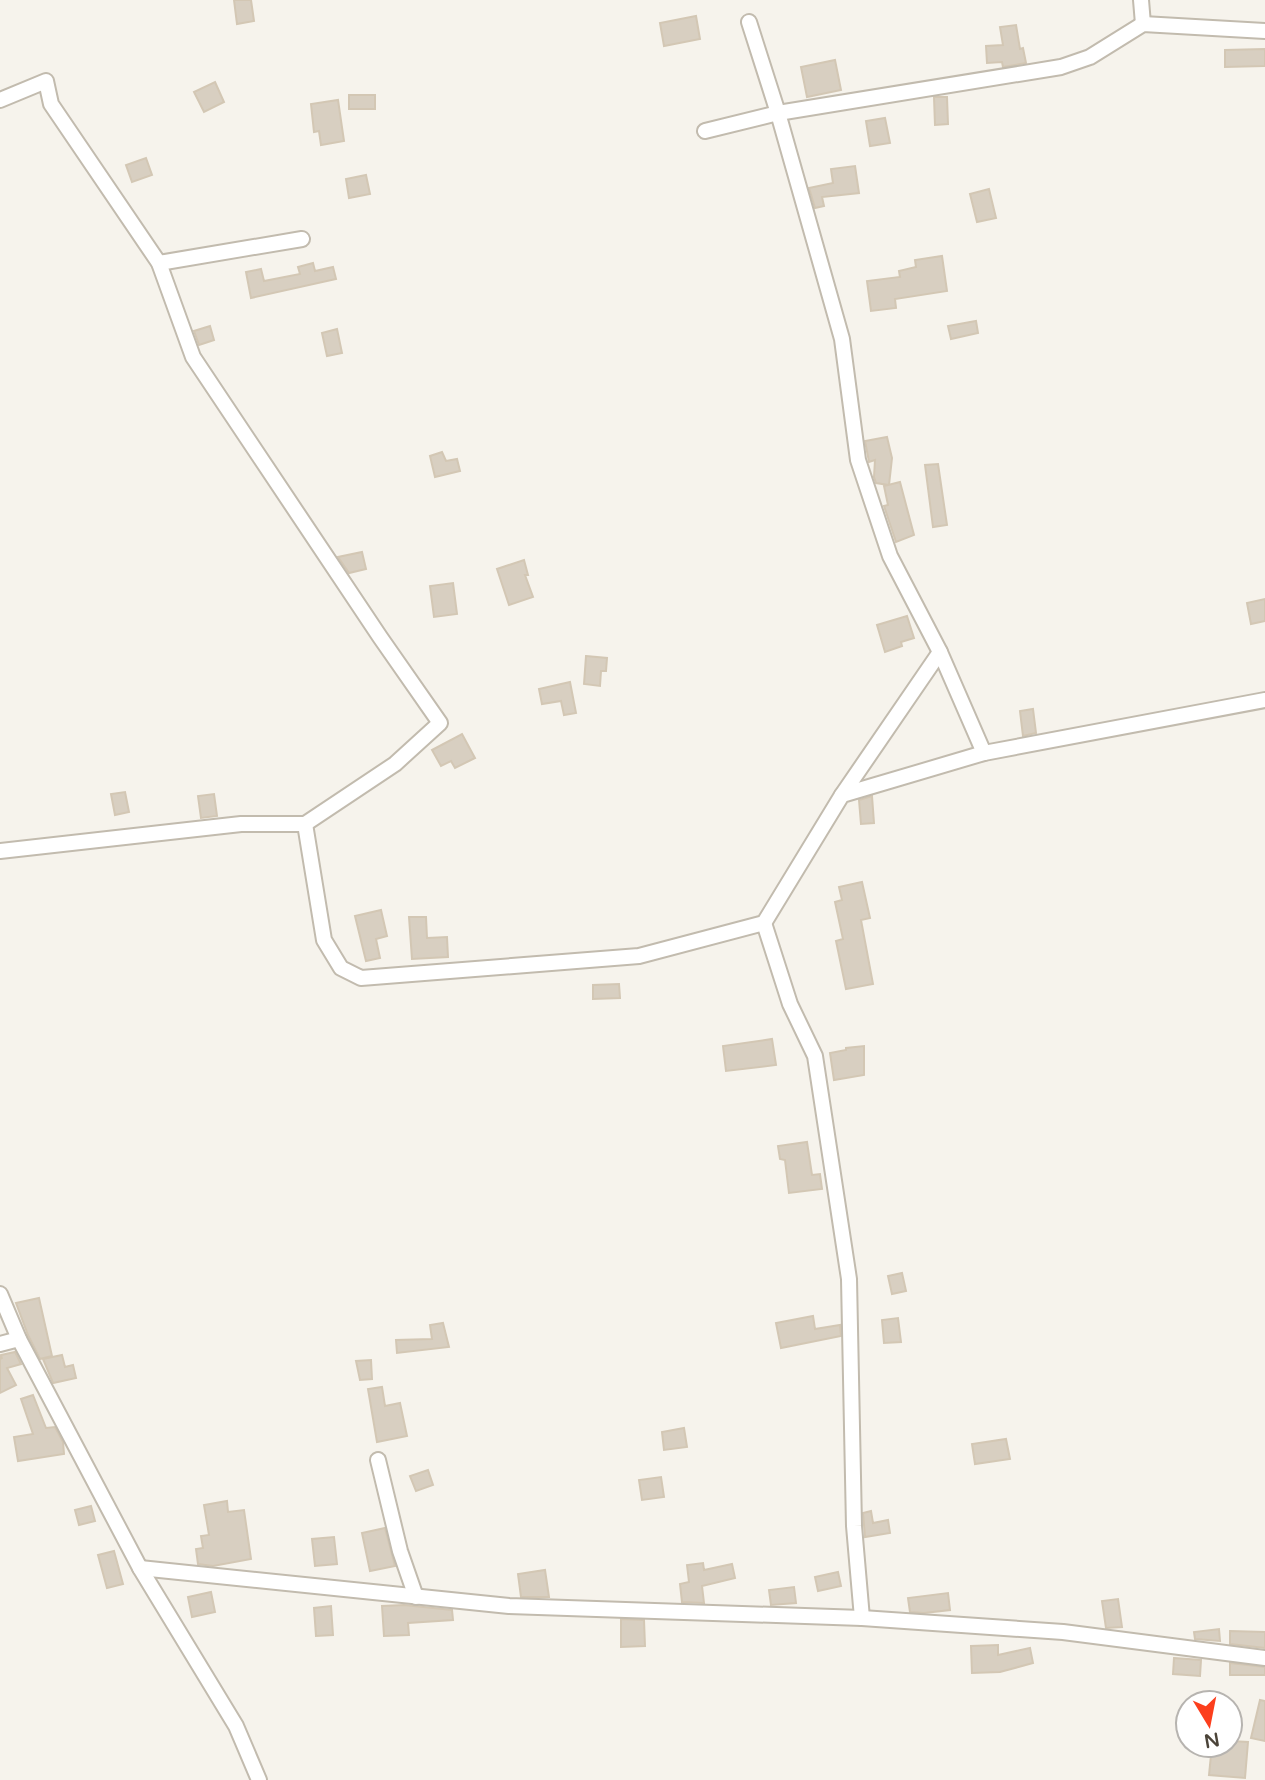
<svg xmlns="http://www.w3.org/2000/svg" width="1265" height="1780" viewBox="0 0 1265 1780" font-family="'Varela Round',sans-serif">
<style>
.building{fill:#d8cfc1;stroke:#d3c7b4;stroke-width:2}
.lines{fill:none;stroke-linecap:round;stroke-linejoin:round}
.street-casing{stroke:#c2bbae;stroke-width:18}
.street{stroke:#fff;stroke-width:14}
</style>
<rect width="100%" height="100%" fill="#f6f3ec"/>
<!-- building -->
<g class="building">
<path d="M234 0H251L254 21 237 24Z"/>
<path d="M696 16 700 39 664 46 660 23Z"/>
<path d="M1016 25 1020 49 1023 48 1026 63 1003 67 1002 62 987 63 986 46 1003 45 1000 27Z"/>
<path d="M1265 49V66L1225 67V50Z"/>
<path d="M835 60 841 90 807 97 801 67Z"/>
<path d="M215 82 224 102 204 112 194 92Z"/>
<rect x="349" y="95" width="26" height="14"/>
<path d="M934 97H947L948 124 935 125Z"/>
<path d="M338 100 344 141 321 145 319 131 314 132 311 104Z"/>
<path d="M885 118 890 143 870 146 866 121Z"/>
<path d="M146 158 152 175 132 182 126 165Z"/>
<path d="M855 166 859 193 822 197 824 206 815 208 809 188 833 183 831 169Z"/>
<path d="M366 175 370 194 349 198 346 179Z"/>
<path d="M989 189 996 218 977 222 970 194Z"/>
<path d="M942 256 947 291 895 299 896 308 871 311 867 281 900 277 899 271 916 267 915 260Z"/>
<path d="M313 263 315 271 333 267 336 279 251 298 246 272 261 269 264 281 300 274 298 267Z"/>
<path d="M976 321 978 333 951 339 948 326Z"/>
<path d="M210 326 214 340 199 345 194 331Z"/>
<path d="M337 329 342 353 327 356 322 333Z"/>
<path d="M887 437 892 458 889 485 876 483 874 477 875 460 869 462 865 441Z"/>
<path d="M442 452 446 461 457 459 460 471 435 477 430 456Z"/>
<path d="M938 464 947 525 933 527 925 465Z"/>
<path d="M900 482 914 535 896 542 884 506 888 505 884 486Z"/>
<path d="M362 552 366 569 349 573 338 557Z"/>
<path d="M524 560 528 575H525L533 597 509 605 497 569Z"/>
<path d="M453 583 457 614 434 617 430 586Z"/>
<path d="M1265 599V621L1251 624 1247 603Z"/>
<path d="M907 616 914 638 901 642 902 646 885 652 877 625Z"/>
<path d="M586 656 607 658 606 671H601L600 686 584 684Z"/>
<path d="M570 682 576 713 564 715 561 701 542 704 539 689Z"/>
<path d="M1033 709 1036 733 1023 736 1020 711Z"/>
<path d="M462 734 475 758 455 768 451 761 441 766 432 750Z"/>
<path d="M125 792 129 812 115 815 111 794Z"/>
<path d="M214 794 217 816 201 818 198 796Z"/>
<path d="M872 796 874 823 861 824 859 800Z"/>
<path d="M862 882 870 918 861 920 873 984 846 989 836 941 843 939 835 902 842 900 839 887Z"/>
<path d="M381 910 387 936 376 939 380 958 366 961 355 916Z"/>
<path d="M409 917H426L427 938 447 937 448 957 412 959Z"/>
<path d="M619 984 620 998 593 999V985Z"/>
<path d="M772 1039 776 1065 726 1071 723 1046Z"/>
<path d="M864 1046V1075L834 1080 830 1053 846 1050V1048Z"/>
<path d="M807 1142 812 1175 820 1174 822 1189 789 1193 785 1160 780 1159 778 1146Z"/>
<path d="M902 1273 906 1291 892 1294 888 1276Z"/>
<path d="M39 1298 52 1356 40 1359 28 1335 16 1303Z"/>
<path d="M813 1316 815 1329 840 1325 841 1336 781 1348 776 1323Z"/>
<path d="M898 1318 901 1342 884 1343 882 1320Z"/>
<path d="M443 1323 449 1347 397 1353 396 1340 432 1339 430 1325Z"/>
<path d="M15 1352 21 1364 7 1368 16 1385 0 1393V1356L2 1359 1 1355Z"/>
<path d="M62 1355 65 1367 73 1365 76 1378 53 1383 43 1359Z"/>
<path d="M371 1360 372 1379 360 1380 356 1361Z"/>
<path d="M382 1387 385 1406 400 1403 407 1436 377 1442 368 1389Z"/>
<path d="M33 1395 46 1428 55 1427 63 1442 64 1454 18 1461 14 1437 33 1434 21 1399Z"/>
<path d="M684 1428 687 1447 664 1450 662 1432Z"/>
<path d="M1006 1439 1010 1459 975 1464 972 1444Z"/>
<path d="M428 1470 433 1485 416 1491 410 1476Z"/>
<path d="M661 1477 664 1497 642 1500 639 1480Z"/>
<path d="M227 1501 228 1512 244 1510 251 1559 213 1566 198 1564 196 1549 203 1548 201 1536 209 1535 204 1505Z"/>
<path d="M91 1506 95 1521 79 1525 75 1510Z"/>
<path d="M871 1511 873 1523 888 1520 890 1533 865 1537 863 1513Z"/>
<path d="M385 1528 395 1566 370 1571 362 1533Z"/>
<path d="M334 1537 337 1564 315 1566 312 1539Z"/>
<path d="M114 1551 123 1584 107 1588 98 1555Z"/>
<path d="M703 1563 704 1570 732 1564 735 1578 702 1586 704 1603 682 1602 680 1584 689 1582 687 1565Z"/>
<path d="M545 1570 549 1597H521L518 1574Z"/>
<path d="M838 1572 841 1586 818 1591 815 1577Z"/>
<path d="M794 1587 796 1603 771 1605 769 1590Z"/>
<path d="M211 1592 215 1612 192 1617 188 1597Z"/>
<path d="M948 1593 950 1610 924 1613 910 1612 908 1598Z"/>
<path d="M1118 1599 1122 1627 1106 1628 1102 1601Z"/>
<path d="M404 1605 452 1610 453 1620 408 1623 409 1635 384 1636 382 1606Z"/>
<path d="M331 1606 333 1635 316 1636 314 1608Z"/>
<path d="M621 1619 644 1620 645 1646 621 1647Z"/>
<path d="M1219 1629 1220 1641 1195 1639 1194 1632Z"/>
<path d="M1230 1631 1265 1632V1648L1230 1644Z"/>
<path d="M998 1645V1655L1030 1648 1033 1663 1000 1672 972 1673 971 1646Z"/>
<path d="M1174 1658 1201 1660 1200 1676 1173 1674Z"/>
<path d="M1230 1663 1265 1667V1675H1230Z"/>
<path d="M1260 1700 1265 1701V1741L1251 1738Z"/>
<path d="M1230 1741 1248 1742 1245 1778 1209 1775 1212 1745H1230Z"/>
</g>
<g class="lines">
<!-- street casing -->
<g class="street-casing">
<g id="street">
<path d="M1141 0 1143 24"/>
<path d="M749 22 778 113 842 339 858 460 890 556 940 652 984 753"/>
<path d="M0 100 46 81 51 104 159 263 193 357 380 637 440 723 395 764 305 824"/>
<path d="M705 131 778 113 1061 67 1090 57 1143 24 1265 31"/>
<path d="M159 263 302 239"/>
<path d="M842 795 940 652"/>
<path d="M0 851 241 824H305L324 940 341 968 361 978 639 956 764 923 842 795 984 753 1265 700"/>
<path d="M764 923 790 1004 815 1056 849 1279 854 1526 862 1618"/>
<path d="M0 1294 19 1339 140 1568 236 1726 259 1780"/>
<path d="M0 1344 19 1339"/>
<path d="M378 1460 400 1551 416 1597"/>
<path d="M140 1568 509 1606 862 1618 1063 1632 1265 1658"/>
</g>
</g>
<!-- street -->
<use href="#street" class="street"/>
</g>
<!-- north arrow -->
<g transform="translate(1209 1724) rotate(170)"><circle r="33" fill="#ffffff" stroke="#b7b4b0" stroke-width="2"/>
<path d="M0-5L12 26L0 18L-12 26Z" fill="#fc3f1d"/>
<text y="-10" font-size="19" font-weight="bold" text-anchor="middle" fill="#4b4439">N</text>
</g>
</svg>
